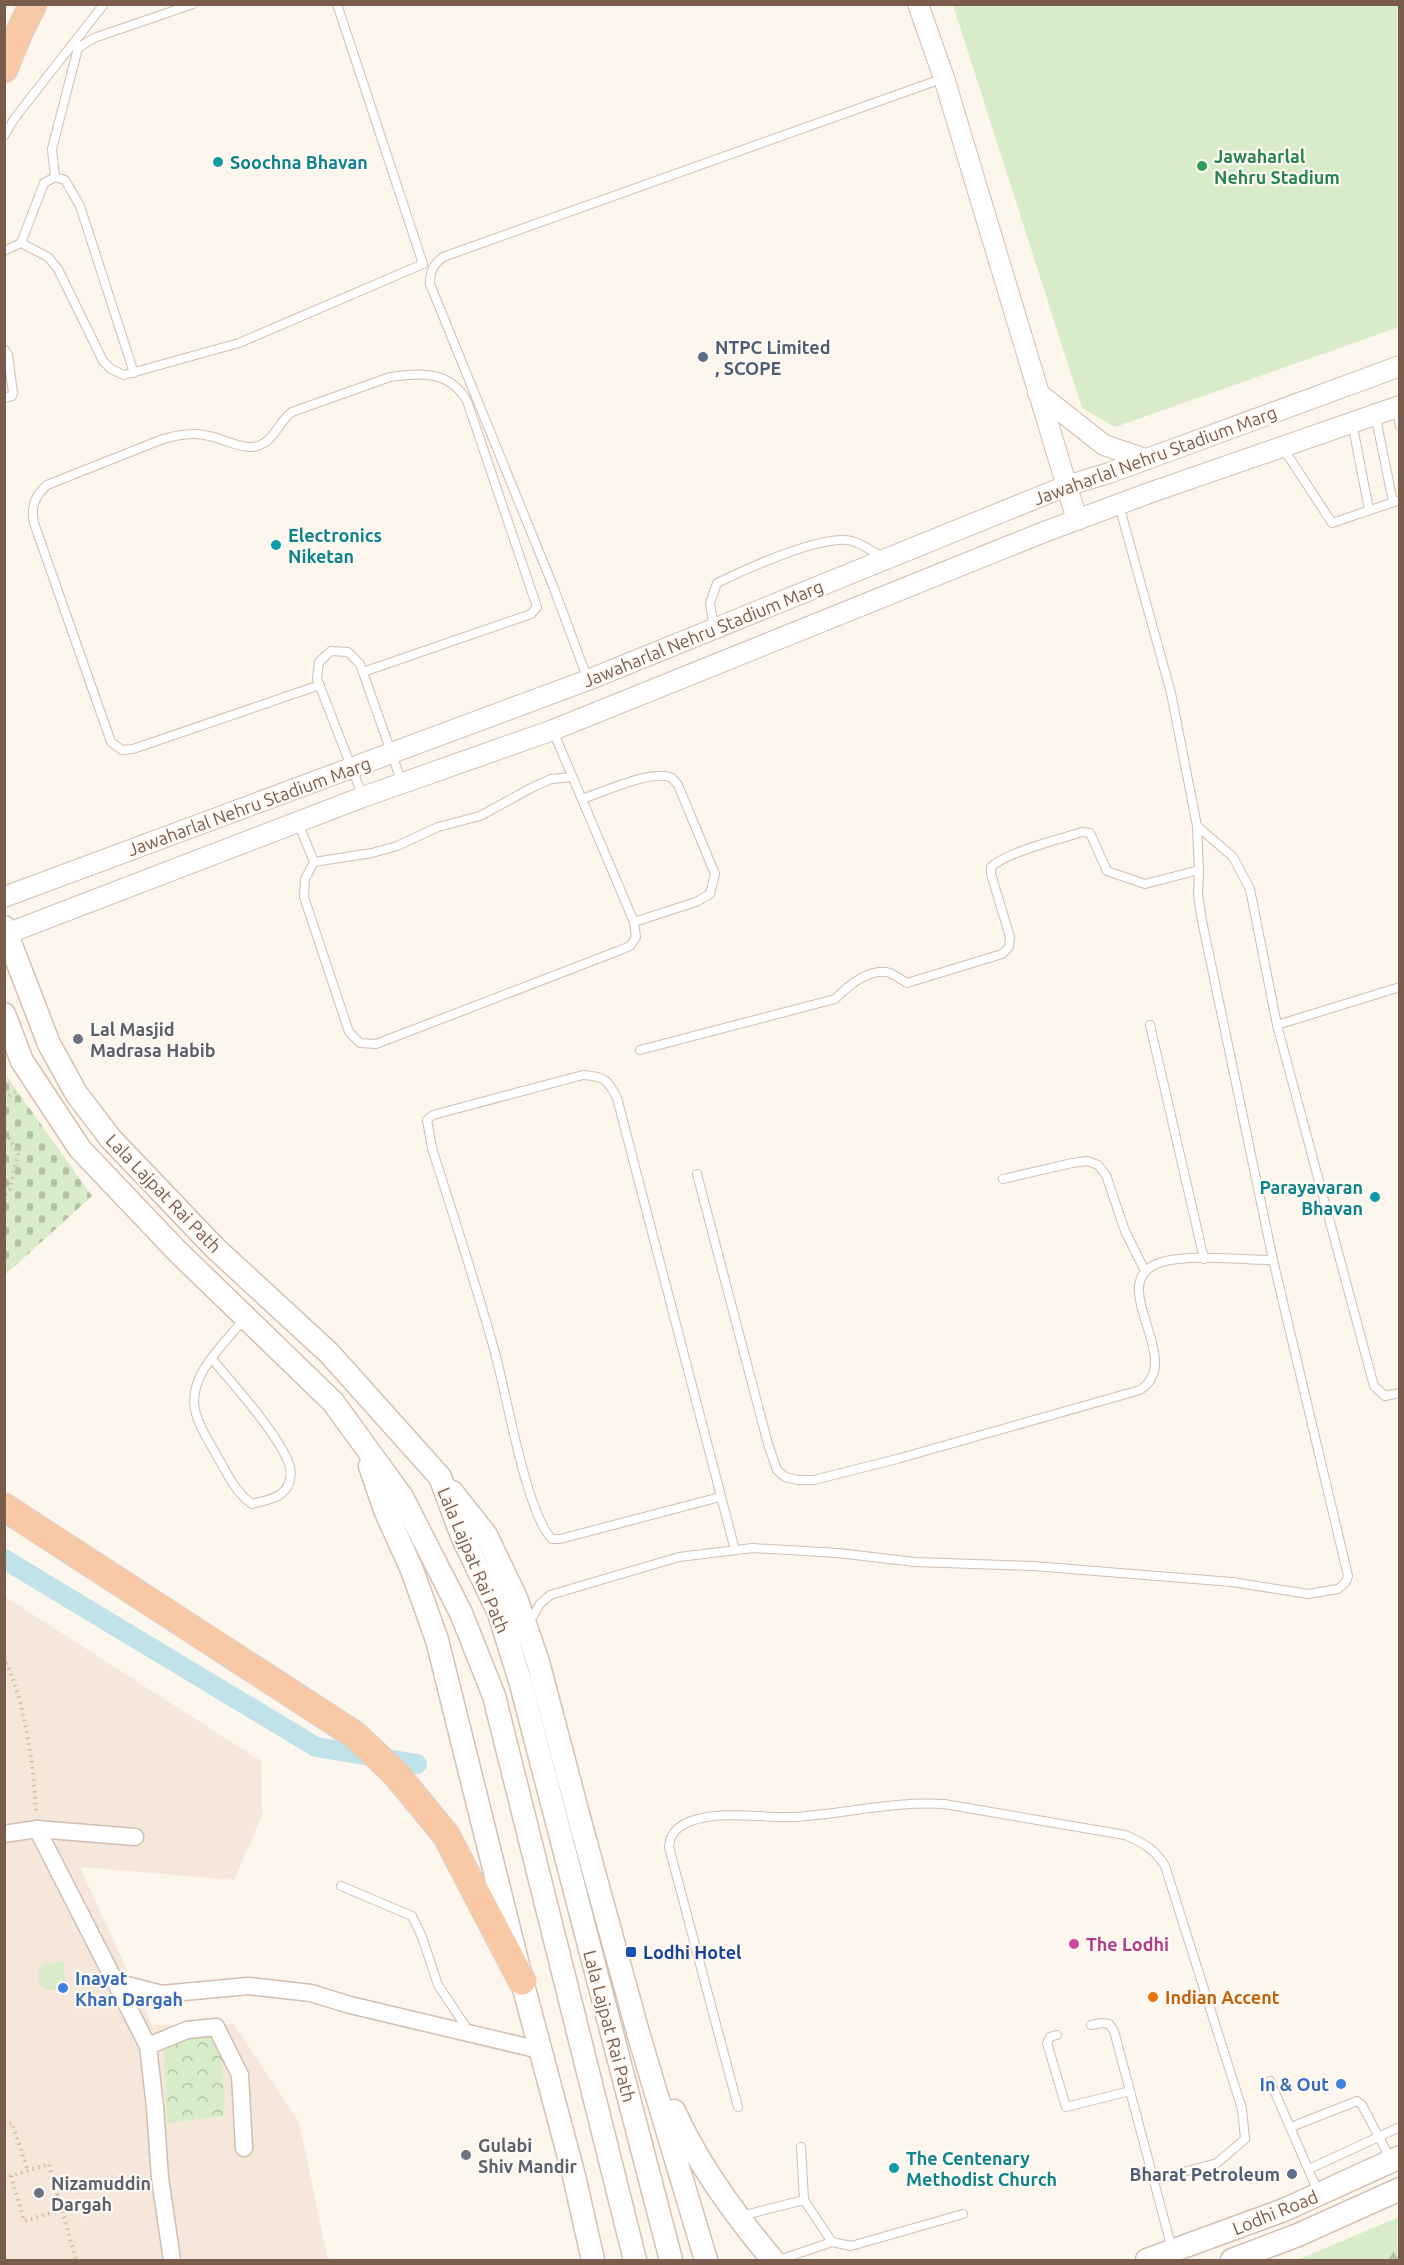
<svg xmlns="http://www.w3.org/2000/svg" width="1404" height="2265" viewBox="0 0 1404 2265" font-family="Ubuntu,sans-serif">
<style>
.residential{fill:#f5e8da}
.grass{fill:#d8ecc9}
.forest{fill:url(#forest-firs)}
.cemetery{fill:url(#cemetery-stones)}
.park{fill:url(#park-crowns)}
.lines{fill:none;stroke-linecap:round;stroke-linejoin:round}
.canal{stroke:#bfe3e8;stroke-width:20}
.service-casing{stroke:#d1beb0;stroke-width:10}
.minor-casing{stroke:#d1beb0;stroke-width:19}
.tertiary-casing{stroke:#d1beb0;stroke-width:22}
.secondary-casing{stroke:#d6c0b0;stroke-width:25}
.trunk-casing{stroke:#dad1cd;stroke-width:29}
.path{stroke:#d9b8a5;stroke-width:4;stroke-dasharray:1.5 4.5;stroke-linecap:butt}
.service{stroke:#fff;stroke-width:8}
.minor{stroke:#fff;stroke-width:16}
.tertiary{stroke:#fff;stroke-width:20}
.secondary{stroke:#fff;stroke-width:22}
.trunk{stroke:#f9c8a4;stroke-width:27}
.culture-dot{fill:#0f9aa8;stroke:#fffaf3;stroke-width:2}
.leisure-dot{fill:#2e9e5b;stroke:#fffaf3;stroke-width:2}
.service-dot{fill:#5c6f8a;stroke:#fffaf3;stroke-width:2}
.worship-dot{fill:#6b7280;stroke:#fffaf3;stroke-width:2}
.hotel-dot{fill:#d1479c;stroke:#fffaf3;stroke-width:2}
.transit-dot{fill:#1a4fb4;stroke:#fffaf3;stroke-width:2}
.shop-dot{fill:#3f7fe0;stroke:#fffaf3;stroke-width:2}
.food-dot{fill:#e8710a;stroke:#fffaf3;stroke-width:2}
.labels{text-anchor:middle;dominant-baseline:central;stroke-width:4.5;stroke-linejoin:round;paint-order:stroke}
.leisure-label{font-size:18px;font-weight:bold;fill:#27864d;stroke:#fffaf3;text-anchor:start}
.culture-label{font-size:18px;font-weight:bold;fill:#0d838f;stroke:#fffaf3;text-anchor:start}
.service-label{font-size:18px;font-weight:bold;fill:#4e5e75;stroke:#fffaf3;text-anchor:start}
.street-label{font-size:18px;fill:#7a5c4d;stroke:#fffaf3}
.worship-label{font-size:18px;font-weight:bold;fill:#5b616d;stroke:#fffaf3;text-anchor:start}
.hotel-label{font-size:18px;font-weight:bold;fill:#b23c85;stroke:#fffaf3;text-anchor:start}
.transit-label{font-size:18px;font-weight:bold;fill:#164399;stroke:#fffaf3;text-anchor:start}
.shop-label{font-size:18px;font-weight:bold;fill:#366cbe;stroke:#fffaf3;text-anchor:start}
.food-label{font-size:18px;font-weight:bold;fill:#c56008;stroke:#fffaf3;text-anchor:start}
</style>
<defs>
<pattern id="forest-firs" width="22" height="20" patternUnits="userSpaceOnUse" patternTransform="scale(1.5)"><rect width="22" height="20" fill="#d8ecc9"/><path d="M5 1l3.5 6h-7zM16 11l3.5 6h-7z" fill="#b4c2a5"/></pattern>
<pattern id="cemetery-stones" width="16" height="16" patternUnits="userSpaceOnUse" patternTransform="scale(1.5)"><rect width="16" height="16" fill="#d8ecc9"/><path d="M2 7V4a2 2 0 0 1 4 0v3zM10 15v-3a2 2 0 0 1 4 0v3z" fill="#b4c2a5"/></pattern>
<pattern id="park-crowns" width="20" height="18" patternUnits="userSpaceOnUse" patternTransform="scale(1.5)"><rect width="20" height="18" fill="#d8ecc9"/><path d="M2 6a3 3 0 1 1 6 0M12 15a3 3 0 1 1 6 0" fill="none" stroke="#b4c2a5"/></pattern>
</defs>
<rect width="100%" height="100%" fill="#fdf6ec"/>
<!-- residential -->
<path class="residential" d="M4 1596 261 1761 262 1816 234 1880 80 1867 152 2025 234 2024 299 2122 328 2260H5Z"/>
<!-- grass -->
<g class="grass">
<path d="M953 5H1399V327L1115 427 1082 408Z"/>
<path d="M64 1961 65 1985C49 1995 34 1989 40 1968 46 1962 56 1964 64 1961Z"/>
<path d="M1399 2217V2260H1297Z"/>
</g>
<!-- forest -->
<path class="forest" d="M1399 2244V2260H1367Z"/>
<!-- cemetery -->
<path class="cemetery" d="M5 1074 92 1196 5 1275H4Z"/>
<!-- park -->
<path class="park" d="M221 2033 225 2116 167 2123 164 2039Z"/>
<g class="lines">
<!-- canal -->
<path class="canal" d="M4 1559 316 1747 417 1764"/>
<!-- service casing -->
<g class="service-casing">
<g id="service">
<path d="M4 136 14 119 104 4"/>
<path d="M55 177 52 149 78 48 94 38 193 4"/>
<path d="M21 243 48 257 58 269 103 361 111 369 124 375 239 343 423 264 337 4"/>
<path d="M4 251 21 243 44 183 55 177 65 180 80 206 134 373"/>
<path d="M4 349 8 355 13 393 12 396 4 398"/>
<path d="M1396 407 1400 426"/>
<path d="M1375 414 1393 502"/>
<path d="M1352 422 1369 510"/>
<path d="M1283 448 1332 523 1400 500"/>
<path d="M714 629 710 603 717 583C744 570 824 533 852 541 863 544 874 553 885 558"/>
<path d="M588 680 553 586 430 284C430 271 433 265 443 257L944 78"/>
<path d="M320 685 133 749 122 750 111 742 34 523C31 506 34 497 47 485L163 439C178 435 193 432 209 436 226 439 248 454 264 443 276 436 280 420 292 412L390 377C421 372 450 371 467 401L537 607 531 614 363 672"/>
<path d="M363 797 317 679 319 662 331 651 348 652 360 664 402 783"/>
<path d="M582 799C601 793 654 768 672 778 674 780 676 783 678 785L715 874 710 894 696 902 634 922"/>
<path d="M298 823 314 862 305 879 304 897 349 1032 360 1043 376 1044 618 951 630 946 636 937 634 922 553 731"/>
<path d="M1197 826 1233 857 1250 889 1277 1025 1374 1386 1385 1396 1400 1393"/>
<path d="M314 862 372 853 397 846 438 827 480 816 533 787 551 779 572 777"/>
<path d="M1150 1025 1204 1259"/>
<path d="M1277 1025 1400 987"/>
<path d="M640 1050 835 999C848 986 870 967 890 973 896 976 902 980 907 983L1002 954 1009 947 1010 937 991 874V867C1009 851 1058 840 1082 832L1090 833 1107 871 1145 884 1199 870"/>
<path d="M697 1174 768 1444 777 1470 785 1477 798 1480H814L897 1459 1140 1390C1188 1360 1100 1280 1162 1262 1191 1254 1243 1260 1273 1260"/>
<path d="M1003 1179 1072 1163 1087 1161 1098 1165 1106 1175 1125 1231 1145 1271"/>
<path d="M212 1359C233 1384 279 1435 289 1464 292 1472 291 1483 285 1490 278 1499 262 1501 252 1504 235 1492 227 1473 217 1456 210 1443 200 1429 196 1414 185 1377 223 1346 244 1319"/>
<path d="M720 1497 560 1539H552C526 1514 506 1390 494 1349 475 1281 453 1215 432 1148L427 1120 433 1115 583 1075C604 1076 608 1080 617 1098L735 1550"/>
<path d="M529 1623 540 1604 550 1595 679 1557 753 1548 838 1553 915 1562 1033 1566 1232 1582 1308 1594 1338 1589 1346 1582 1348 1576 1273 1260 1201 916 1198 894 1199 870 1197 826 1171 693 1119 505"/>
<path d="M341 1886 412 1916 422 1937 438 1985 470 2033"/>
<path d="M1091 2025 1102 2023 1109 2024 1114 2031 1172 2249"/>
<path d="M1057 2035 1050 2037 1047 2043 1066 2107 1130 2091"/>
<path d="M1270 2081 1319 2194"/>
<path d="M738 2107 669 1847C670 1833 678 1826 691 1821 723 1810 760 1818 793 1817 845 1814 891 1801 944 1804L1125 1835C1143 1843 1155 1849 1165 1866L1242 2109 1245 2139 1217 2163 1154 2180"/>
<path d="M1291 2127 1357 2101 1362 2105 1391 2160"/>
<path d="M801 2147 804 2200 832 2242 851 2246 963 2214"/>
<path d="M1309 2169 1400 2127"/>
<path d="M741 2216 804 2200"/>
<path d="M779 2260 832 2242"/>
</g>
</g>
<!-- minor casing -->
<g class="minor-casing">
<g id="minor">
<path d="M37 1829 148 2046 155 2107 160 2178 172 2260"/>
<path d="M4 1834 37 1829 135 1837"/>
<path d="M115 1982 162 1994 248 1986 311 1993 350 2005 540 2050"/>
<path d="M148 2046 187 2030 216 2027 240 2075 244 2148"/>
</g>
</g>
<!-- tertiary casing -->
<g class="tertiary-casing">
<g id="tertiary">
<path d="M918 4 944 78 1077 520"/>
<path d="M1038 393 1104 445 1145 459"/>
<path d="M4 897 588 680 1066 486 1109 473 1400 366"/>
<path d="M6 934 363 797 553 730 1044 532 1149 493 1400 406"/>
</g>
</g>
<!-- secondary casing -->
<g class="secondary-casing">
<g id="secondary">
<path d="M4 927 49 1044 76 1093 110 1138 215 1248 329 1353 440 1477 462 1536 499 1613 521 1684 671 2260"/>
<path d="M4 1014 22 1061 80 1149 178 1252 333 1402 402 1497 461 1613 494 1696 635 2260"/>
<path d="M370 1466 385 1510 412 1570 437 1640 522 1981 574 2176 593 2260"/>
<path d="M452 1492 486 1535 516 1598 538 1662 581 1825 639 2036 706 2260"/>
<path d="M674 2111C699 2166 734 2214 773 2260"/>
<path d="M1147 2260 1284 2210 1400 2157"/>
<path d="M1232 2260 1298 2235 1400 2189"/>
</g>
</g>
<!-- trunk casing -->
<g class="trunk-casing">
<g id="trunk">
<path d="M4 69 17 37 33 4"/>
<path d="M4 1507 355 1735 395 1773 446 1835 522 1981"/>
</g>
</g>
<!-- path -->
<g class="path">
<path d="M4 1099 18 1090"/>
<path d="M4 1127 18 1154 10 1189 4 1196"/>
<path d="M4 1657C26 1706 33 1761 36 1813"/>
<path d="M4 2126 12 2123 28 2171"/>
<path d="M61 2210 24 2221 11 2176 49 2164 76 2260"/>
</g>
<!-- service -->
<use href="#service" class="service"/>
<!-- minor -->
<use href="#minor" class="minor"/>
<!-- tertiary -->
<use href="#tertiary" class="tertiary"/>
<!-- secondary -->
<use href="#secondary" class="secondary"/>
<!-- trunk -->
<use href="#trunk" class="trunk"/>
</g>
<!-- markers -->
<g class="culture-dot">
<circle cx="218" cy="162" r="6"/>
<circle cx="276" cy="545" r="6"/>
<circle cx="1375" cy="1197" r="6"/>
<circle cx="894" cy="2168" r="6"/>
</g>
<circle class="leisure-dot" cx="1202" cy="166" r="6"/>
<g class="service-dot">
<circle cx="703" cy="357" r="6"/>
<circle cx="1292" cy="2174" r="6"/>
</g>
<g class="worship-dot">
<circle cx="78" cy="1039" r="6"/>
<circle cx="466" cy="2155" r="6"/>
<circle cx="39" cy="2193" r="6"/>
</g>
<circle class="hotel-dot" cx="1074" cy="1944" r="6"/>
<rect class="transit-dot" x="625" y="1946" width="12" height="12" rx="3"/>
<g class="shop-dot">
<circle cx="63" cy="1988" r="6"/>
<circle cx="1341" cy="2084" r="6"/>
</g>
<circle class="food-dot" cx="1153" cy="1997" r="6"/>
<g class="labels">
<!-- leisure labels -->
<g class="leisure-label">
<text x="1214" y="156">Jawaharlal<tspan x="1214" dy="21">Nehru Stadium</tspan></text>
</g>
<!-- culture labels -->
<g class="culture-label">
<text x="230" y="162">Soochna Bhavan</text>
<text x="288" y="535">Electronics<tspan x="288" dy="21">Niketan</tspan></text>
<text x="1363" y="1187" text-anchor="end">Parayavaran<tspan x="1363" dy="21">Bhavan</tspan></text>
<text x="906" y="2158">The Centenary<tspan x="906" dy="21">Methodist Church</tspan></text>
</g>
<!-- service labels -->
<g class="service-label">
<text x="715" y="347">NTPC Limited<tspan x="715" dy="21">, SCOPE</tspan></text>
<text x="1280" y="2174" text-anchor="end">Bharat Petroleum</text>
</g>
<!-- street labels -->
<g class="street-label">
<text transform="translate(1155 455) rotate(-20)">Jawaharlal Nehru Stadium Marg</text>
<text transform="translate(703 633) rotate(-22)">Jawaharlal Nehru Stadium Marg</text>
<text transform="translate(249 806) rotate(-20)">Jawaharlal Nehru Stadium Marg</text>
<text transform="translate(164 1193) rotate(46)">Lala Lajpat Rai Path</text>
<text transform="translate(474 1560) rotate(67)">Lala Lajpat Rai Path</text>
<text transform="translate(610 2026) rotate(75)">Lala Lajpat Rai Path</text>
<text transform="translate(1275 2212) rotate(-22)">Lodhi Road</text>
</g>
<!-- worship labels -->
<g class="worship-label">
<text x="90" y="1029">Lal Masjid<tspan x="90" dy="21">Madrasa Habib</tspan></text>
<text x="478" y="2145">Gulabi<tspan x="478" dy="21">Shiv Mandir</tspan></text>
<text x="51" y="2183">Nizamuddin<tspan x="51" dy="21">Dargah</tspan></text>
</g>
<!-- hotel labels -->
<g class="hotel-label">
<text x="1086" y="1944">The Lodhi</text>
</g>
<!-- transit labels -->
<g class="transit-label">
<text x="643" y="1952">Lodhi Hotel</text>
</g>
<!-- shop labels -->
<g class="shop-label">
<text x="75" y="1978">Inayat<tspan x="75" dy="21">Khan Dargah</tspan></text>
<text x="1329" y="2084" text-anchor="end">In &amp; Out</text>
</g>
<!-- food labels -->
<g class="food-label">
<text x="1165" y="1997">Indian Accent</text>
</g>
</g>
<!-- border -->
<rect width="1404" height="2265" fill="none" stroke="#7a5c4d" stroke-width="12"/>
</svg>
